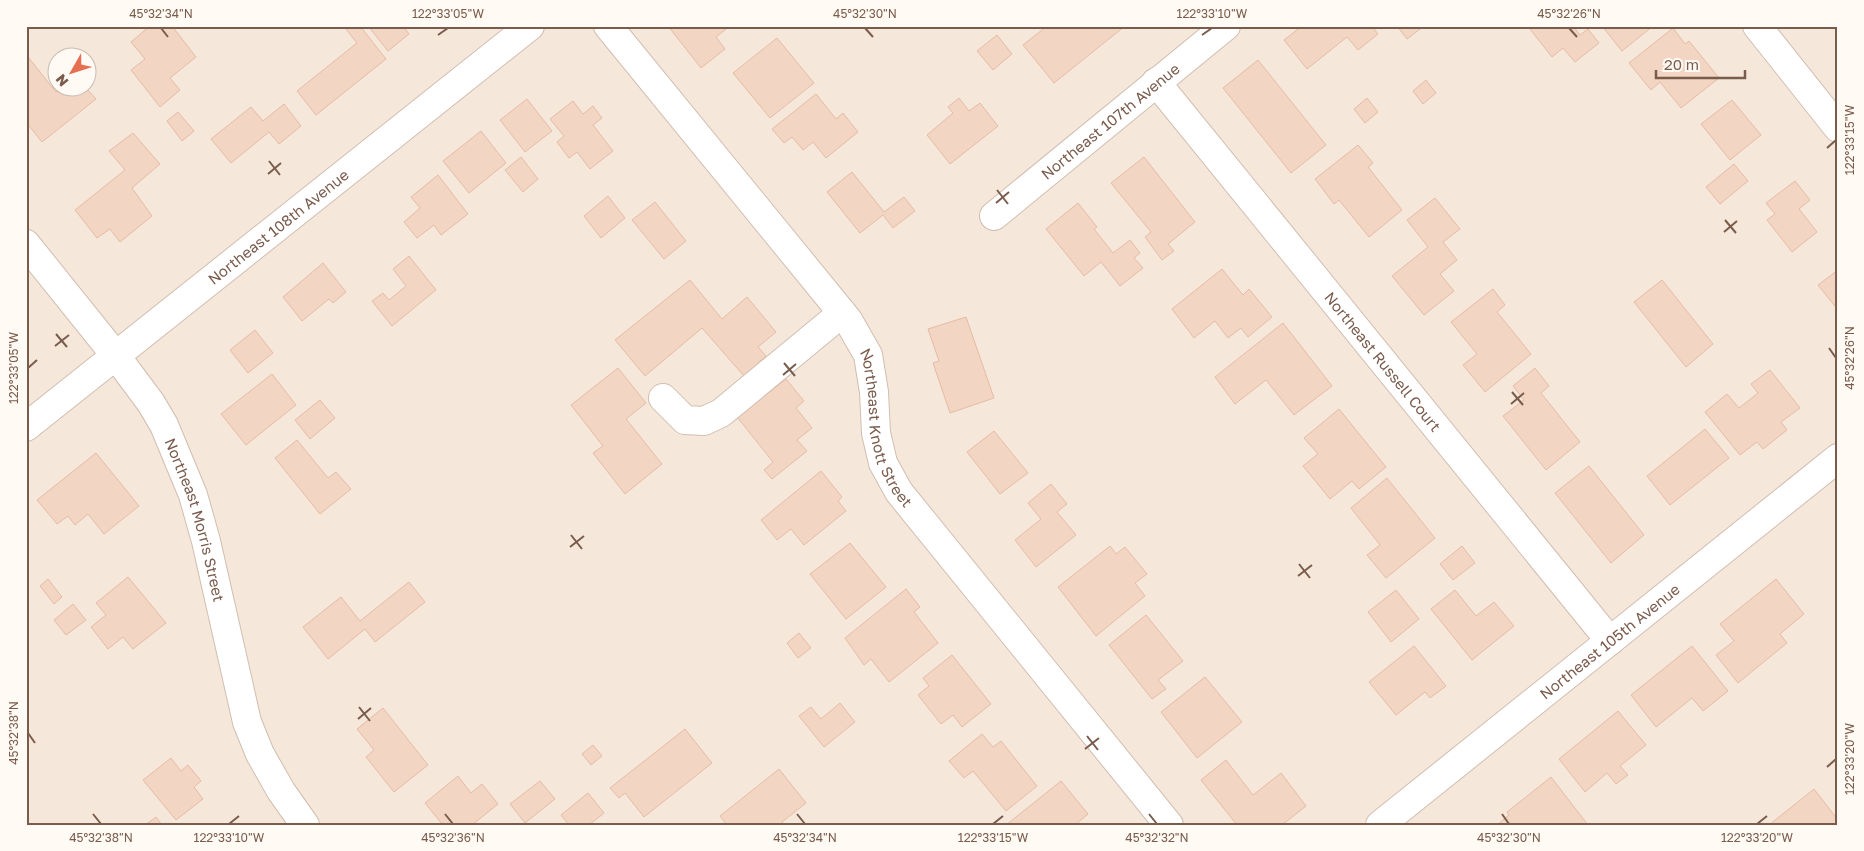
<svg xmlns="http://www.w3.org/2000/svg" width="1864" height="851" viewBox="0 0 1864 851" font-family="'Golos Text',sans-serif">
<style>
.residential{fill:#f5e8da;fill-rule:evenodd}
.building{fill:#f3d5c3;stroke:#e6bba3}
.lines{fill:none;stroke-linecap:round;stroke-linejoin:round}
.minor-casing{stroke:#d1beb0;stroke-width:30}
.minor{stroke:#fff;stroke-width:28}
.ticks{fill:none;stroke:#7a5c4d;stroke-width:2}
.labels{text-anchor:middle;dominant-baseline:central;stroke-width:4;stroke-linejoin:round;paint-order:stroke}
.street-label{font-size:15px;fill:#7a5c4d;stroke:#fffaf3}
.neatline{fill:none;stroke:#7a5c4d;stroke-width:2}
.ticks-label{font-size:12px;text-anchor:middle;fill:#7a5c4d}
</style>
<rect width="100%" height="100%" fill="#fdf6ec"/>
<!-- residential -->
<path class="residential" d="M26 26H1838V825H26ZM58 58H88V88H58Z"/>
<!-- building -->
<g class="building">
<path d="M150 26H172L196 57 170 78 180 90 160 107 131 70 145 59 131 42Z"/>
<path d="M349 26H360L386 59 316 115 297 91 357 43 346 29Z"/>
<path d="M368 26H403L409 34 388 51Z"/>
<path d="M668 26H730L716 37 725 49 701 68Z"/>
<path d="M1047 26H1125L1054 83 1023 45Z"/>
<path d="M1302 26H1372L1378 34 1358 50 1347 37 1307 69 1284 40Z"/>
<path d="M1397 26H1424L1407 39Z"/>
<path d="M1533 26H1573L1580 35 1588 29 1599 43 1575 62 1563 48 1552 57 1530 29Z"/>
<path d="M1602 26H1653L1622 51Z"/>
<path d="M1673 28 1685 44 1689 41 1719 78 1681 108 1660 82 1651 90 1629 63Z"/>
<path d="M997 35 1012 54 993 70 977 51Z"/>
<path d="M777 38 814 83 770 118 733 73Z"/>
<path d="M28 57 56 92 62 88H86L96 99 42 142 26 122Z"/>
<path d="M1258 60 1326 145 1291 173 1223 88Z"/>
<path d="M1426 80 1436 93 1423 104 1413 91Z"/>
<path d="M816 94 836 119 843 113 858 132 826 158 813 142 803 150 792 137 784 143 772 129Z"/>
<path d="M959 98 969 111 980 103 998 126 950 164 927 135 953 113 948 107Z"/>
<path d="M1367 98 1378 112 1365 123 1354 109Z"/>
<path d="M527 99 552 131 525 152 500 120Z"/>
<path d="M1732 100 1761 135 1730 160 1701 124Z"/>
<path d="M573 101 583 114 593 106 602 118 593 125 613 151 590 169 577 152 569 158 557 142 564 136 550 119Z"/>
<path d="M284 104 301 126 279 144 269 132 231 163 211 139 251 107 263 121Z"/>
<path d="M178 112 194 131 182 141 167 121Z"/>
<path d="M481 131 506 163 469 193 443 161Z"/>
<path d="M133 133 160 164 132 188 152 216 120 242 110 229 97 238 75 210 125 170 109 151Z"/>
<path d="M1358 145 1373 163 1368 167 1402 210 1369 237 1339 200 1334 204 1315 179Z"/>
<path d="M521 157 538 179 523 192 505 170Z"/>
<path d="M1144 157 1195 222 1168 244 1174 251 1162 260 1145 237 1151 232 1111 183Z"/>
<path d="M1734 164 1748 181 1720 204 1706 187Z"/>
<path d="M852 172 884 212 904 197 915 211 893 228 883 215 860 233 827 192Z"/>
<path d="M438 175 468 214 441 235 434 225 417 238 404 222 420 208 411 197Z"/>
<path d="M1795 181 1810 200 1799 209 1817 232 1792 252 1767 220 1775 214 1766 203Z"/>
<path d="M608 196 625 218 601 238 584 216Z"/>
<path d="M1435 198 1460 229 1443 242 1457 260 1440 274 1454 291 1424 315 1392 276 1428 247 1407 220Z"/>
<path d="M655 202 686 241 664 259 632 220Z"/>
<path d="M1078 203 1097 227 1094 229 1113 253 1130 240 1140 253 1134 258 1143 268 1120 286 1101 262 1084 276 1046 229Z"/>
<path d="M409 256 436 290 392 326 372 301 383 293 389 300 406 286 393 269Z"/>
<path d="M323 263 346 292 333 303 329 299 302 321 283 297Z"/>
<path d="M1222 269 1243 295 1249 289 1272 317 1248 337 1241 328 1228 338 1215 321 1194 338 1172 309Z"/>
<path d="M1838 270V310L1818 285Z"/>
<path d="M690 280 722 319 747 297 776 332 758 347 766 356 744 376 702 328 645 376 615 340Z"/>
<path d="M1662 280 1713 344 1686 367 1634 302Z"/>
<path d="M1493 289 1505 305 1497 312 1531 354 1485 392 1463 365 1477 354 1451 322Z"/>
<path d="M966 317 994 398 950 413 933 363 939 361 928 329Z"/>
<path d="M1283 323 1332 386 1294 415 1266 380 1235 404 1215 377Z"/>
<path d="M255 330 273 353 248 373 230 350Z"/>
<path d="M618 368 646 403 626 419 662 464 625 494 593 453 603 446 571 405Z"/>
<path d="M1535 368 1549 386 1541 393 1580 442 1546 470 1503 416 1524 400 1513 386Z"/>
<path d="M1770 370 1800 408 1781 422 1787 430 1763 449 1757 442 1740 455 1705 412 1727 394 1739 408 1758 393 1751 384Z"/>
<path d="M272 374 296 405 246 445 221 414Z"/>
<path d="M786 379 804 401 796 408 812 428 797 440 807 451 772 479 764 470 773 462 737 417Z"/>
<path d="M320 400 335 418 310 439 295 420Z"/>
<path d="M1339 409 1386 467 1359 489 1352 481 1330 499 1303 466 1318 454 1304 438Z"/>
<path d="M1705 429 1729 458 1670 505 1647 476Z"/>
<path d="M994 431 1028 473 1000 494 967 452Z"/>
<path d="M297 440 328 478 336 472 351 489 320 514 275 458Z"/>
<path d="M96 453 139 506 104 534 88 514 75 525 68 516 57 524 37 500Z"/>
<path d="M1589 466 1644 535 1611 563 1555 493Z"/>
<path d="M821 471 842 497 838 501 846 511 804 545 791 529 777 540 761 520Z"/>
<path d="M1387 478 1435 538 1386 578 1367 555 1380 545 1351 508Z"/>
<path d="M1051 484 1067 504 1057 512 1076 535 1036 567 1015 540 1041 519 1028 503Z"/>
<path d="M850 543 886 587 846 619 810 574Z"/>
<path d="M1110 546 1116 554 1125 547 1147 574 1135 583 1145 596 1096 636 1058 587Z"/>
<path d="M1462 546 1475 563 1453 580 1440 564Z"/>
<path d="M128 577 166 623 133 649 123 637 108 649 91 627 106 615 96 603Z"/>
<path d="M48 579 62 597 54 604 40 586Z"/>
<path d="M1776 579 1804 614 1780 634 1787 643 1738 683 1716 655 1734 641 1720 624Z"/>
<path d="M409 582 425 602 375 642 365 629 328 659 303 627 341 597 360 621Z"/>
<path d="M906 589 920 607 914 612 938 643 889 682 871 659 864 665 845 638Z"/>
<path d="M1396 590 1419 619 1391 642 1368 612Z"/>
<path d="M1455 590 1476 616 1494 602 1514 626 1472 660 1431 609Z"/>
<path d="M73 604 86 620 66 635 54 620Z"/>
<path d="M1146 615 1183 661 1158 680 1166 689 1152 699 1109 645Z"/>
<path d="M799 633 811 648 798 658 787 643Z"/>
<path d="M1414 646 1446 686 1430 698 1425 692 1396 715 1369 682Z"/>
<path d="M1692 646 1728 691 1703 711 1692 698 1656 727 1631 695Z"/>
<path d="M952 655 991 704 962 727 953 715 941 724 918 695 929 686 923 678Z"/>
<path d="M1205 677 1242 722 1197 758 1161 712Z"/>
<path d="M840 703 855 722 824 747 799 716 811 707 821 719Z"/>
<path d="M383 708 428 765 394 792 366 757 374 750 357 729Z"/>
<path d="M1618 711 1646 745 1620 766 1628 775 1616 784 1607 773 1585 792 1559 759Z"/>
<path d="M685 729 712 763 644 817 625 793 619 798 610 788Z"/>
<path d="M982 734 993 747 1001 741 1037 786 1006 811 973 771 964 778 949 761Z"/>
<path d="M593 745 602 756 591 765 582 754Z"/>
<path d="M171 758 181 771 188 765 201 781 194 787 203 799 176 820 143 780Z"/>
<path d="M1226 760 1253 795 1281 773 1306 806 1282 825H1237L1201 780Z"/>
<path d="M779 769 806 803 782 822 784 825H727L720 816Z"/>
<path d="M458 776 471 793 482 784 498 804 472 825H443L425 803Z"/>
<path d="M1551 777 1588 825H1497L1509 815 1507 812Z"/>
<path d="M540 781 555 799 525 823 510 804Z"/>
<path d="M1061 781 1088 814 1075 825H1006Z"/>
<path d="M1814 789 1838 820V825H1769Z"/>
<path d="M588 793 604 813 589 825H569L561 815Z"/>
<path d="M156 817 162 825H145Z"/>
</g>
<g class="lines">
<!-- minor casing -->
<g class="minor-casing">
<g id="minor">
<path id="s1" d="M608 26 848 320 868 355 874 392 876 433 883 463 899 492 1169 825"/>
<path d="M1757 26 1838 128"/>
<path id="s2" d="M1156 82 1610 641"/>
<path id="s3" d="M994 216 1226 26"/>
<path id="s4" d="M26 244 116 356 151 403 164 425 193 495 206 541 247 722 260 754 281 791 305 825"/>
<path d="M663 398 685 420 704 421 721 413 842 313"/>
<path id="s5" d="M26 427 530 26"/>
<path id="s6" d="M1380 825 1838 458"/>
</g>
</g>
<!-- minor -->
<use href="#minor" class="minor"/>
</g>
<!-- ticks -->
<path class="ticks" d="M161 28 168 37M865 28 873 37M1569 28 1577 37M438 35 448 28M1202 35 1212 28M1827 148 1836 140M269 161 280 175M268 174 281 163M997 190 1008 204M996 203 1009 192M1725 220 1736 233M1724 232 1737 221M56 334 67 347M55 346 69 335M1829 348 1836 358M784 363 795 376M28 368 37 360M783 375 796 364M1512 392 1523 405M1511 404 1524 393M571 535 582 549M570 547 584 536M1299 564 1310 578M1298 576 1312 565M359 707 370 721M358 719 371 708M28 733 35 743M1087 736 1098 750M1085 749 1099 738M1827 767 1836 759M93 814 101 824M445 814 453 824M797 814 805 824M1149 814 1157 824M1502 814 1509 824M229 824 239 816M993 824 1003 816M1757 824 1767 816"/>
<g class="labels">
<!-- street labels -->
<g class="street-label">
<text stroke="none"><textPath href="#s3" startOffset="150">Northeast 107th Avenue</textPath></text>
<text stroke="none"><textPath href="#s5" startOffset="322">Northeast 108th Avenue</textPath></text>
<text stroke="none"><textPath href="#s2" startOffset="360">Northeast Russell Court</textPath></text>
<text stroke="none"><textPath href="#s1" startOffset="496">Northeast Knott Street</textPath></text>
<text stroke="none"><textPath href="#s4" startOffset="328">Northeast Morris Street</textPath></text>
<text stroke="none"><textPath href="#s6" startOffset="294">Northeast 105th Avenue</textPath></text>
</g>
</g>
<!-- border -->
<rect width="1864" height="851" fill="none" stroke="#fffaf3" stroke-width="55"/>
<!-- north arrow -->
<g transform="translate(72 72) rotate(231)"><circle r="24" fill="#fffaf3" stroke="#cabbb1"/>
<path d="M0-4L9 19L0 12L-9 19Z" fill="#e76f51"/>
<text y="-8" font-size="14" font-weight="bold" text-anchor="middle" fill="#7a5c4d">N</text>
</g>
<!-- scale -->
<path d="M1656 70v8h89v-8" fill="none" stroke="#7a5c4d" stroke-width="2.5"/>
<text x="1664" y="70" font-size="15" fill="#7a5c4d" stroke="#fffaf3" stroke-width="4" paint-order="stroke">20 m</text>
<rect x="28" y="28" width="1808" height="796" class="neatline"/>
<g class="ticks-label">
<text x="161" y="18">45°32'34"N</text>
<text x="448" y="18">122°33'05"W</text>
<text x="865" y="18">45°32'30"N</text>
<text x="1212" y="18">122°33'10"W</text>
<text x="1569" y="18">45°32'26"N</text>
<text transform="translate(1850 140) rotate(-90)" y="4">122°33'15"W</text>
<text transform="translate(1850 358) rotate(-90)" y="4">45°32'26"N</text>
<text transform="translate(14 368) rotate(-90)" y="4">122°33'05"W</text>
<text transform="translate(14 733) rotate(-90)" y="4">45°32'38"N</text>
<text transform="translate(1850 759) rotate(-90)" y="4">122°33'20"W</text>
<text x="101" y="842">45°32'38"N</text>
<text x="229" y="842">122°33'10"W</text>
<text x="453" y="842">45°32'36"N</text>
<text x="805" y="842">45°32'34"N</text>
<text x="993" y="842">122°33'15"W</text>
<text x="1157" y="842">45°32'32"N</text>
<text x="1509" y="842">45°32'30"N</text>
<text x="1757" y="842">122°33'20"W</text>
</g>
</svg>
